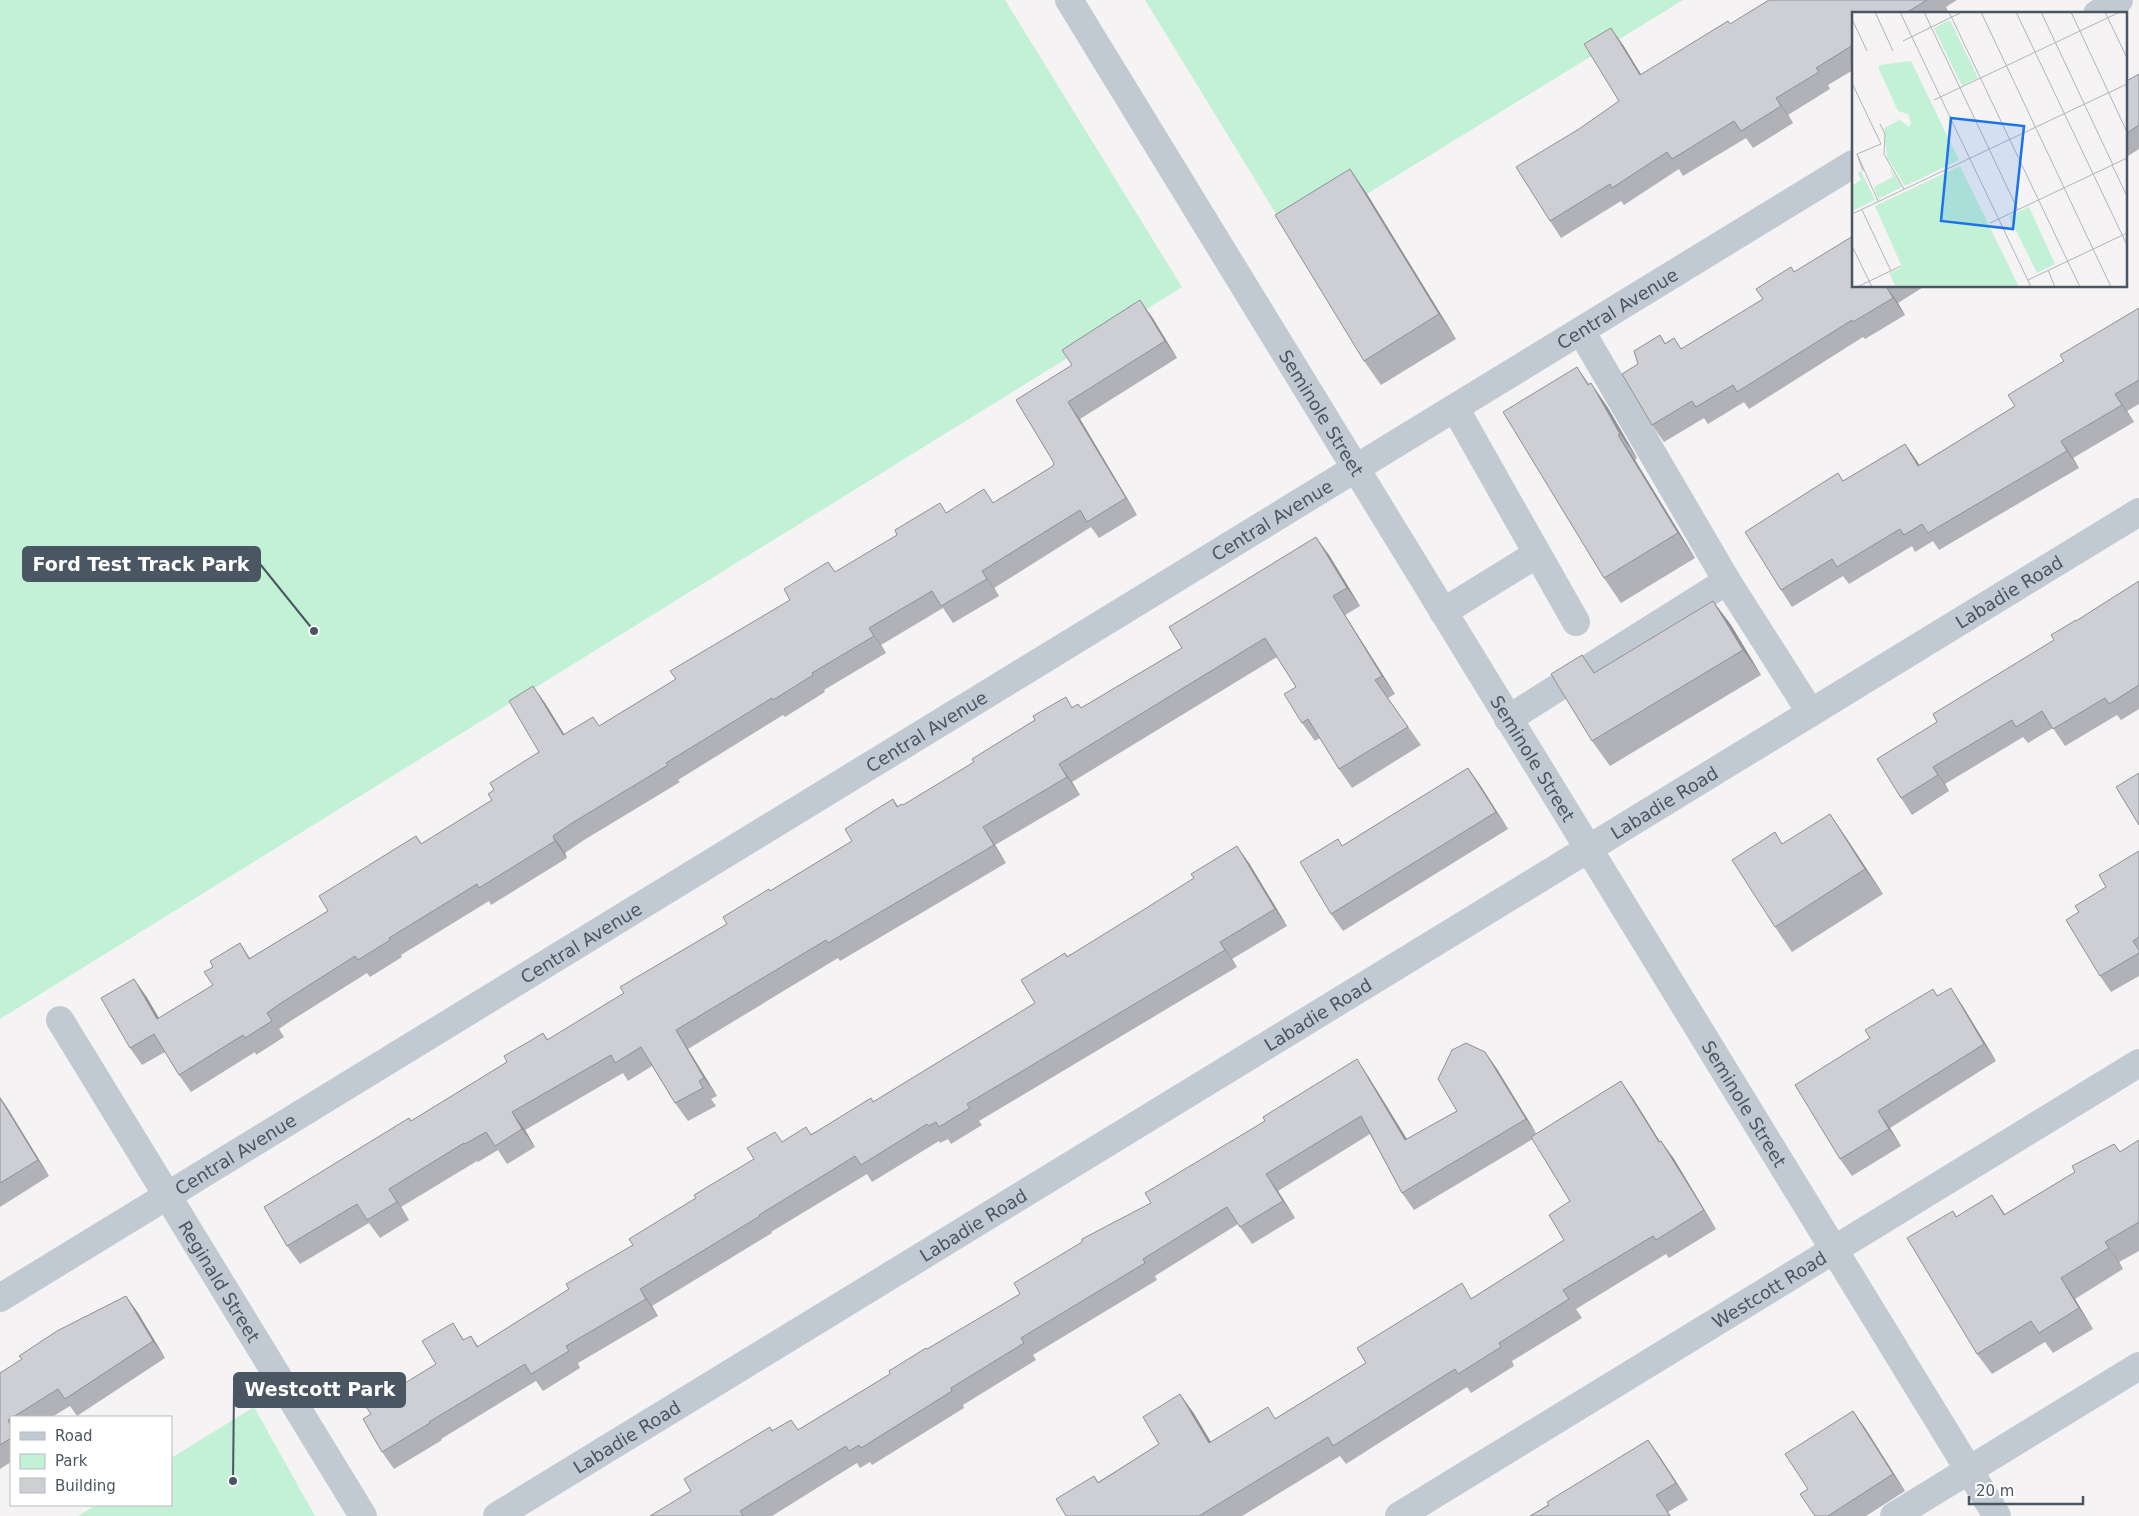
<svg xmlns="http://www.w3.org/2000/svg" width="2139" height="1516" viewBox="0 0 2139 1516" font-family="'DejaVu Sans',sans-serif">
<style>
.green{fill:#c3f1d5}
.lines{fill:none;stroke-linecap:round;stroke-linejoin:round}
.minor{stroke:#c1cad2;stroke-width:28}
.wall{fill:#b0b2b7}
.shaded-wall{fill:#909195}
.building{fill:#cdcfd5;stroke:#909195}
.labels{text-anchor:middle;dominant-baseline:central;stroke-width:5;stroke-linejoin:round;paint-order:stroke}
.street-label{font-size:18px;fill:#4a5661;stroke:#fff}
.inset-road{fill:none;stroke:#b1b4b9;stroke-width:1}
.view{fill:#1a73e8;fill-opacity:0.15;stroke:#1a73e8;stroke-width:2.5}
.inset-edge{fill:none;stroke:#4a5661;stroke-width:2.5}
.leader{fill:none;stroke:#4a5661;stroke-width:2}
.callout-dot{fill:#4a5661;stroke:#fff;stroke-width:2}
.callout{fill:#4a5661;stroke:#4a5661;stroke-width:2}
.callout-label{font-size:19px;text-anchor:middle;font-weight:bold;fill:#fff}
</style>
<rect width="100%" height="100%" fill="#f5f3f3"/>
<!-- green -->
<g class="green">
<path d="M0 0H1005L1182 287 0 1019Z"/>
<path d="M1145 0H1683L1292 240Z"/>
<path d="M254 1407 315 1516H78L96 1505H171V1458Z"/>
</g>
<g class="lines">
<!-- minor -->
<g class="minor">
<path id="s1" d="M1069 0 1997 1516"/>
<path d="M2097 14 2119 0"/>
<path d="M1581 331 1727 581 1811 713"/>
<path d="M1455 408 1576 622"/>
<path d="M1443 612 1537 554"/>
<path d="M1508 719 1727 581"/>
<path id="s2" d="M60 1020 363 1516"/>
<path id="s3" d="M0 1298 1853 164"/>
<path id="s4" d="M497 1516 2139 512"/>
<path id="s5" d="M1399 1516 2139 1063"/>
<path d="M1894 1516 2139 1366"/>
</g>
</g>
<!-- wall -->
<g class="wall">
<path d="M1769 0H1957L1946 7 1948 11 1944 14H1853V70L1828 85 1830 89 1788 115 1793 123 1753 148 1746 138 1683 176 1679 169 1624 205 1621 201 1561 238 1550 221 1619 101 1623 45 1641 75 1731 24Z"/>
<path d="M2139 74V149L2125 158V82Z"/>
<path d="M1350 169 1367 194 1456 339 1381 385 1364 361Z"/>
<path d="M1794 272 1853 286H1925L1898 303 1905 315 1865 339 1863 337 1749 409 1744 402 1708 424 1704 418 1664 442 1652 425 1638 364 1660 335 1665 343 1674 338 1681 349 1763 299Z"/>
<path d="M2139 308V404L2127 411 2134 422 2073 458 2079 468 1939 550 1933 541 1915 552 1912 546 1849 584 1843 576 1792 607 1781 590 1843 481 1905 444 1919 465 2015 406 2064 361Z"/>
<path d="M1152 317 1177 358 1080 419 1137 515 1099 538 1091 527 994 588 999 596 953 623 943 608 881 645 886 653 824 690 825 692 785 717 783 715 678 780 680 782 584 840 565 853 567 858 491 905 489 901 401 955 402 957 370 977 367 973 289 1022 279 1029 284 1037 256 1055 255 1052 191 1092 179 1075 165 1052 142 1065 130 1048 146 996 159 1018 213 985V967L240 943 250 958 328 911 416 836 422 844 492 800 494 790 539 752 545 703 564 734 599 726 676 679 790 600 828 562 835 572 947 512 994 502 1053 466 1054 463 1016 400Z"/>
<path d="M1577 367 1589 384 1591 383 1608 408 1637 458 1635 460 1695 558 1621 603 1604 578Z"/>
<path d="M1329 555 1360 606 1345 615 1395 694 1388 698 1421 745 1352 788 1339 769 1320 738 1315 741 1302 723 1296 687 1277 657 1072 782 1080 795 995 845 1006 863 840 961 838 958 688 1049 717 1096 711 1099 716 1106 688 1121 675 1103 652 1066 628 1081 623 1073 525 1130 535 1147 507 1164 498 1150 478 1162 477 1161 401 1207 409 1220 380 1238 369 1223 300 1264 287 1246 411 1121 507 1062 543 1033 548 1040 624 993 727 924 770 891 852 841 893 799 898 806 903 805 1078 704 1081 708 1182 648Z"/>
<path d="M2139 581V709L2121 720 2117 715 2065 746 2053 728 2028 743 2023 737 1945 784 1949 791 1912 815 1901 798 1937 722 2054 640 2076 621Z"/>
<path d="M1713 601 1731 625 1761 675 1610 766 1592 741 1582 655 1595 673Z"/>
<path d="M1468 768 1480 785 1508 829 1343 931 1331 914 1338 839 1342 846Z"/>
<path d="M1830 814 1847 839 1883 894 1792 952 1775 927 1783 844Z"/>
<path d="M2139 851V976L2111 992 2100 976 2079 912 2106 887Z"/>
<path d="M1249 863 1287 926 1232 959 1237 967 979 1121 982 1125 951 1144 948 1139 940 1143 939 1141 872 1182 867 1174 771 1232 772 1233 652 1306 658 1316 578 1363 580 1368 543 1391 536 1381 441 1439 442 1440 394 1469 382 1452 371 1414 436 1364 453 1323 464 1340 471 1336 478 1346 569 1289 633 1245 696 1198 782 1142 811 1134 873 1102 1035 1003 1067 956Z"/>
<path d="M1938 996 1962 1005 1996 1061 1890 1128 1901 1146 1852 1176 1840 1159 1870 1038Z"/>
<path d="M1485 1052 1497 1069 1536 1134 1621 1081 1634 1100 1660 1142 1661 1141 1674 1159 1716 1229 1669 1258 1666 1254 1576 1309 1582 1318 1512 1361 1514 1366 1471 1393 1467 1387 1346 1464 1340 1456 1242 1516H1066L1094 1476 1098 1482 1159 1444 1193 1412 1211 1442 1276 1418 1472 1298 1564 1240 1570 1201 1533 1139 1414 1210 1402 1193 1370 1134 1278 1191 1295 1218 1252 1244 1238 1224 1155 1276 1157 1280 1033 1355 1036 1360 963 1405 964 1408 872 1465 870 1462 860 1468 857 1463 772 1516H650L691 1491 772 1431 791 1420 798 1430 890 1374 927 1349 1020 1294 1151 1203 1368 1076 1407 1139 1457 1111Z"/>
<path d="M0 1097 8 1109 49 1176 0 1207Z"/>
<path d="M2139 1140V1251L2119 1262 2123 1269 2075 1299 2093 1329 2053 1353 2045 1342 1992 1374 1977 1354 1953 1211 1957 1217 2005 1214 2075 1172 2114 1144 2120 1152Z"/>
<path d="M126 1296 138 1313 165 1358 77 1416 70 1406 52 1417H11V1462L0 1469V1373Z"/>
<path d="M1853 1411 1865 1428 1905 1491 1866 1516H1815Z"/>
<path d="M1648 1440 1660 1457 1688 1500 1668 1512 1671 1516H1530Z"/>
</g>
<!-- shaded-wall -->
<g class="shaded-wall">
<path d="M1611 28 1623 45 1652 92 1640 75Z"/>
<path d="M1776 98 1788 115 1793 123 1781 106Z"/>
<path d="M1350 169 1367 194 1456 339 1439 314Z"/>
<path d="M1886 286 1898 303 1905 315 1893 298Z"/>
<path d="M1140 300 1152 317 1177 358 1165 341Z"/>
<path d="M1591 383 1608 408 1637 458 1620 434Z"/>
<path d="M2115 394 2127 411 2134 422 2122 405Z"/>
<path d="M1068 402 1080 419 1137 515 1126 498Z"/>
<path d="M1618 435 1635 460 1695 558 1678 533Z"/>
<path d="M2061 441 2073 458 2079 468 2067 451Z"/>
<path d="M1905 444 1917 461 1930 483 1918 466Z"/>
<path d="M1316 537 1329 555 1360 606 1347 588Z"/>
<path d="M982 571 994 588 999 596 987 579Z"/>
<path d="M1333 596 1345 615 1395 694 1382 676Z"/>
<path d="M1713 601 1731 625 1761 675 1743 650Z"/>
<path d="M869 628 881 645 886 653 874 636Z"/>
<path d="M533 686 545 703 575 752 563 735Z"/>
<path d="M1059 764 1072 782 1080 795 1067 777Z"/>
<path d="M1933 767 1945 784 1949 791 1938 775Z"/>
<path d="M1468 768 1480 785 1508 829 1496 812Z"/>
<path d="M1830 814 1847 839 1883 894 1865 869Z"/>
<path d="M983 827 995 845 1006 863 994 845Z"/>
<path d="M553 836 565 853 567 858 555 841Z"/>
<path d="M1237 846 1249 863 1287 926 1275 909Z"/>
<path d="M1220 942 1232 959 1237 967 1225 950Z"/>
<path d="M134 979 146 996 169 1036 157 1019Z"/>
<path d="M1951 988 1962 1005 1996 1061 1984 1044Z"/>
<path d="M676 1030 688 1049 717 1096 704 1078Z"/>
<path d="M1485 1052 1497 1069 1538 1136 1526 1119Z"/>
<path d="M1357 1059 1368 1076 1417 1156 1405 1140Z"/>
<path d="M1621 1081 1634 1100 1672 1161 1659 1142Z"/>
<path d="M0 1097 8 1109 49 1176 38 1160Z"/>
<path d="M1878 1111 1890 1128 1901 1146 1889 1129Z"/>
<path d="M512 1112 525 1130 535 1147 522 1129Z"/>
<path d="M1661 1141 1674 1159 1716 1229 1704 1210Z"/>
<path d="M1266 1174 1278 1191 1295 1218 1283 1201Z"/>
<path d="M389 1189 401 1207 409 1220 397 1202Z"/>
<path d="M1992 1195 2006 1216 2004 1215Z"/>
<path d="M2105 1242 2119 1262 2123 1269Z"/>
<path d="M2061 1278 2075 1299 2093 1329 2079 1308Z"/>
<path d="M640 1289 652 1306 658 1316 646 1299Z"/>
<path d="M126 1296 138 1313 165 1358 153 1341Z"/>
<path d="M1180 1394 1193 1412 1222 1461 1209 1443Z"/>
<path d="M1853 1411 1865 1428 1905 1491 1893 1474Z"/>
<path d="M1648 1440 1660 1457 1688 1500 1676 1483Z"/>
</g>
<!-- building -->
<g class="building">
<path d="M1769 0H1927L1904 14H1853V45L1816 68 1819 72 1776 98 1781 106 1741 131 1734 121 1672 159 1667 152 1612 188 1610 184 1550 221 1516 167 1579 129 1619 101 1584 44 1611 28 1640 75 1728 21 1730 24Z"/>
<path d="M2139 74V125L2125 134V82Z"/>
<path d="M1350 169 1439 314 1364 361 1275 215Z"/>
<path d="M1853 236V286H1886L1893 298 1853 322 1852 320 1737 392 1733 385 1696 407 1692 401 1652 425 1622 374 1638 364 1634 351 1660 335 1665 344 1674 338 1681 349 1763 299 1756 289 1791 267 1794 272Z"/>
<path d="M1140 300 1165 341 1068 402 1126 498 1087 522 1080 510 982 571 987 579 941 606 932 591 869 628 874 636 812 673 813 675 773 700 772 698 666 763 668 765 572 823 553 836 555 841 479 888 477 884 389 938 390 940 358 960 355 956 278 1005 267 1013 272 1021 245 1038 243 1035 179 1075 154 1034 130 1048 101 998 134 979 157 1019 213 985 204 972 213 967 210 961 240 943 249 959 328 911 319 896 416 836 421 844 492 800 488 794 494 790 490 783 539 752 509 701 533 686 563 735 593 717 599 726 676 679 670 671 790 600 784 589 828 562 835 572 897 535 895 530 940 503 946 513 984 489 993 503 1053 466 1054 463 1016 400 1072 365 1062 350Z"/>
<path d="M2139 308V380L2115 394 2122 405 2061 441 2067 451 1928 533 1922 524 1904 535 1900 529 1837 567 1832 559 1781 590 1745 532 1838 473 1843 481 1905 444 1918 466 2015 406 2008 395 2064 361 2060 355Z"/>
<path d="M1577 367 1588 385 1591 383 1620 434 1618 435 1678 533 1604 578 1503 412Z"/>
<path d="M1316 537 1347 588 1333 596 1382 676 1375 680 1408 727 1339 769 1308 719 1302 723 1284 694 1296 687 1265 638 1059 764 1067 777 983 827 994 845 828 943 826 940 676 1030 704 1078 699 1081 703 1088 675 1103 641 1047 615 1063 611 1055 512 1112 522 1129 495 1146 486 1132 465 1144 464 1143 389 1189 397 1202 367 1220 357 1204 287 1246 264 1207 409 1118 411 1121 507 1062 504 1056 530 1041 543 1033 547 1040 624 993 620 987 727 924 723 917 769 889 770 891 852 841 845 829 893 799 897 807 902 804 903 805 974 762 972 759 1035 720 1033 716 1066 697 1072 708 1078 704 1081 708 1182 648 1169 627Z"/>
<path d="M2139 581V685L2109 704 2105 698 2053 729 2042 711 2016 727 2012 720 1933 767 1938 775 1901 798 1877 759 1937 722 1933 714 2054 640 2051 635 2076 620V621Z"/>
<path d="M1713 601 1743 650 1592 741 1551 674 1582 655 1594 673Z"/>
<path d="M1468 768 1496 812 1331 914 1300 862 1338 839 1342 846Z"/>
<path d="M2139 773V825L2116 787Z"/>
<path d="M1830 814 1865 869 1775 927 1732 860 1775 832 1782 844Z"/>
<path d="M1237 846 1275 909 1220 942 1225 950 967 1104 970 1108 939 1127 936 1122 929 1126 927 1124 861 1165 855 1156 759 1215 760 1216 640 1289 646 1299 566 1346 569 1351 531 1374 525 1364 429 1422 430 1423 382 1452 363 1419 371 1414 366 1407 436 1364 422 1341 453 1323 463 1340 471 1336 477 1347 569 1289 566 1284 633 1245 629 1239 696 1198 694 1195 754 1159 747 1148 775 1132 782 1142 806 1127 811 1135 871 1098 873 1102 1035 1003 1021 980 1065 953 1067 957 1140 912 1194 878 1191 874Z"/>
<path d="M2139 851V937L2133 941 2139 950V953L2100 976 2066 920 2079 912 2075 906 2106 887 2099 875Z"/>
<path d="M1951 988 1984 1044 1878 1111 1889 1129 1840 1159 1795 1085 1870 1038 1865 1030 1933 989 1937 996Z"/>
<path d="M1466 1043 1485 1052 1526 1119 1402 1193 1361 1116 1266 1174 1283 1201 1240 1227 1227 1207 1143 1259 1145 1263 1021 1338 1024 1343 951 1388 952 1391 861 1448 859 1445 849 1451 846 1446 740 1511 743 1516H650L691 1491 684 1479 770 1427 772 1431 791 1420 798 1430 890 1374 889 1371 926 1348 927 1349 1020 1294 1014 1283 1082 1242V1239L1151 1203 1145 1193 1265 1121 1263 1117 1357 1059 1405 1140 1457 1111 1438 1079 1452 1050Z"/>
<path d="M1621 1081 1659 1142 1661 1141 1704 1210 1656 1240 1653 1236 1563 1290 1569 1299 1499 1343 1501 1347 1458 1374 1455 1369 1333 1446 1328 1437 1199 1516H1066L1056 1499 1094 1476 1098 1483 1159 1444 1143 1417 1180 1394 1209 1443 1268 1407 1275 1419 1366 1363 1357 1348 1462 1283 1471 1299 1564 1240 1549 1215 1570 1201 1531 1137Z"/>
<path d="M0 1098 38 1160 0 1183Z"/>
<path d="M2139 1140V1222L2105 1242 2109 1248 2061 1278 2079 1308 2039 1333 2031 1321 1977 1354 1907 1238 1953 1211 1956 1217 1992 1195 2004 1215 2075 1172 2072 1166 2114 1144 2120 1152Z"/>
<path d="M126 1296 153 1341 65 1399 58 1389 13 1417H11V1418L8 1420 11 1427V1438L0 1445V1373L22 1359 19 1356 57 1331Z"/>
<path d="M1853 1411 1893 1474 1828 1516H1815L1800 1494 1808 1489 1785 1454Z"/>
<path d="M1648 1440 1676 1483 1656 1495 1670 1516H1530L1549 1505 1547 1502Z"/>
</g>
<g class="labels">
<!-- street labels -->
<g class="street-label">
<text stroke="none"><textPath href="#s3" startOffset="1896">Central Avenue</textPath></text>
<text stroke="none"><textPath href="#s1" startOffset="484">Seminole Street</textPath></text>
<text stroke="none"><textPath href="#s3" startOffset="1491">Central Avenue</textPath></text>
<text stroke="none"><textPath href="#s4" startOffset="1772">Labadie Road</textPath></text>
<text stroke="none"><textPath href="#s3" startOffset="1086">Central Avenue</textPath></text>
<text stroke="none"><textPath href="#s1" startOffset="889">Seminole Street</textPath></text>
<text stroke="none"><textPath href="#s4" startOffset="1368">Labadie Road</textPath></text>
<text stroke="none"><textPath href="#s3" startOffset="681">Central Avenue</textPath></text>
<text stroke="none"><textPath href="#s4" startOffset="962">Labadie Road</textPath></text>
<text stroke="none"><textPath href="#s1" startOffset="1294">Seminole Street</textPath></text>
<text stroke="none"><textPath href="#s3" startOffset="276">Central Avenue</textPath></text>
<text stroke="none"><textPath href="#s4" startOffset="558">Labadie Road</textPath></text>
<text stroke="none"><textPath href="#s2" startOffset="306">Reginald Street</textPath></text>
<text stroke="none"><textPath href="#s5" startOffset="434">Westcott Road</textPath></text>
<text stroke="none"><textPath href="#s4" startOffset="152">Labadie Road</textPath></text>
</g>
</g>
<!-- overview -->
<g transform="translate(1852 12)">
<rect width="275" height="275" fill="#f5f3f3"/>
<path d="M98 8 126 66 110 74 82 16ZM59 49 107 148 53 174 35 145 32 116 48 108 57 115 59 111 56 102 46 99 27 57V53ZM37 154 50 175 26 187 22 175 41 165ZM108 154 167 275H44L37 261 50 255 23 194ZM9 159 23 188 0 199V174L9 168 6 160ZM177 195 203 252 185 261 157 204Z" fill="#c3f1d5"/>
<path class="inset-road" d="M23 0 41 39M48 0 179 275M72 0 166 198M97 0 228 275M129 0 259 275M164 0 275 233M189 0 261 153M219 0 275 120M253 0 275 46M0 7 15 39M51 29 110 0M0 71 29 132 5 142M82 88 268 0M28 112 33 122 32 142 52 177M5 142 26 189M5 142 11 159M260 153 275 184M10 198 39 259M0 202 275 72M138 211 275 146M0 234 20 275M196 258 203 275M176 268 275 221M5 275 49 254"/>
<path class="view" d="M99 106 172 114 161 217 89 209Z"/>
<rect width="275" height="275" class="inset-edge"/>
</g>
<!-- callouts -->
<path class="leader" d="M314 631L260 564M233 1481L234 1390"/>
<g class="callout-dot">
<circle cx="314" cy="631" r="5"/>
<circle cx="233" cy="1481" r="5"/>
</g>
<g class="callout">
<rect x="23" y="547" width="237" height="34" rx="5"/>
<rect x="234" y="1373" width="171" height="34" rx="5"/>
</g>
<g class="callout-label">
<text x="141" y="571">Ford Test Track Park</text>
<text x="320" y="1396">Westcott Park</text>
</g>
<!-- legend -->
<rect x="10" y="1416" width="162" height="90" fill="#ffffff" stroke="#b7bbc0"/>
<rect x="20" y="1432" width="25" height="8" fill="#c1cad2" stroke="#b7bbc0"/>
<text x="55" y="1441" font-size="15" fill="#4a5661">Road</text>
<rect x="20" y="1454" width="25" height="15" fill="#c3f1d5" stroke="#b7bbc0"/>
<text x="55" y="1466" font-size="15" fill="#4a5661">Park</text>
<rect x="20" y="1478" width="25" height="15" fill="#cdcfd5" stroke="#b7bbc0"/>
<text x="55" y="1491" font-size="15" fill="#4a5661">Building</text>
<!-- scale -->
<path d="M1969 1496v8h114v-8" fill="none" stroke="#4a5661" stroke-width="2.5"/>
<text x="1976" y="1496" font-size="15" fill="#4a5661" stroke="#ffffff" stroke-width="4" paint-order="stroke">20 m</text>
</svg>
